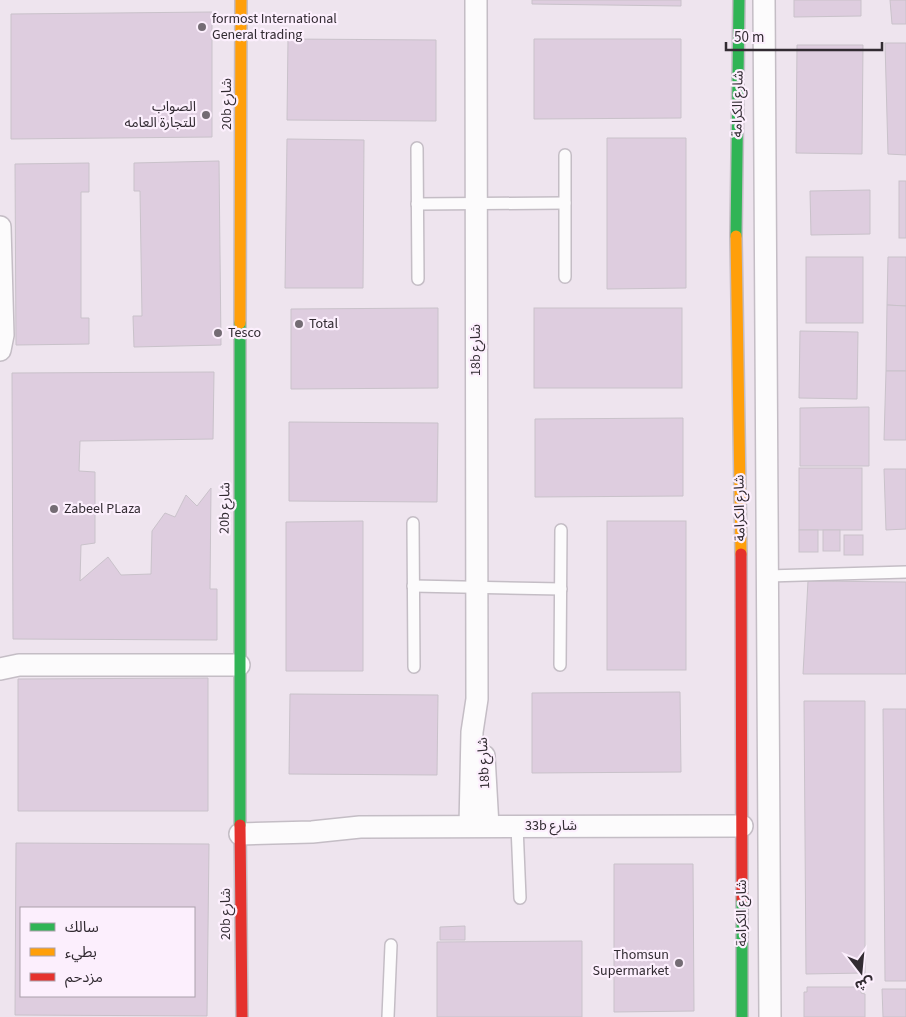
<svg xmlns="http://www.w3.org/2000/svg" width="906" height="1017" viewBox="0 0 906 1017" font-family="'Source Sans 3','Noto Sans Arabic',sans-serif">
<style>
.building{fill:#decddf;stroke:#c9c2ca;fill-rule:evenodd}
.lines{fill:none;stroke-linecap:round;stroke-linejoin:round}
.lane-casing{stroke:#c4bdc5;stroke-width:14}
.street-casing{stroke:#c4bdc5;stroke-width:24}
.fast-casing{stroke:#c4bdc5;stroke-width:14}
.slow-casing{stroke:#c4bdc5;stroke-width:14}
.jam-casing{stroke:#c4bdc5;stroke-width:14}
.lane{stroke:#fcfbfc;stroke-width:11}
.street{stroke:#fcfbfc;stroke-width:21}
.fast{stroke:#30b455;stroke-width:11}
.slow{stroke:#ff9f0a;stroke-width:11}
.jam{stroke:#e5322d;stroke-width:11}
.poi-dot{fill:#746c74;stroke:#fceffd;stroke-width:2}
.labels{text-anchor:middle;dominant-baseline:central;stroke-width:4.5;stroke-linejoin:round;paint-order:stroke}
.poi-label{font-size:14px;fill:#322b32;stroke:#fceffd;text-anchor:start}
.street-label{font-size:14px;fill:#322b32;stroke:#fceffd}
</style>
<rect width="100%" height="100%" fill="#eee4ee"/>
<!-- building -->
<g class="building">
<path d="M532 0H681V6L532 4Z"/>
<path d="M794 0H861V16L794 17Z"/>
<path d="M890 0H906V24H892Z"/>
<path d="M212 12V137L11 139V14Z"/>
<path d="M288 39 436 40V121L287 120Z"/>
<path d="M534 39H681V118L534 119Z"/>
<path d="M885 43H906V155L888 154Z"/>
<path d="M797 45H863L862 154 796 153Z"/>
<path d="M607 138H686V288L607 289Z"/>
<path d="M287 139 364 140 363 288H285Z"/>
<path d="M219 161 221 345 134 347 133 316H142L140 191H134V163Z"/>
<path d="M89 163V192H81V318H89V344L16 345 15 164Z"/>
<rect x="899" y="181" width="7" height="57"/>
<path d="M870 190V234L811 235 810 191Z"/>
<rect x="806" y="257" width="57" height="66"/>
<path d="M888 257H906V306L887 305Z"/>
<path d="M887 305 906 306V371H886Z"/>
<path d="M438 308V388L291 389V309Z"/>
<rect x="534" y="308" width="148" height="80"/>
<path d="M800 331 858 332 857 399 799 398Z"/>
<path d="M886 371H906V440H884Z"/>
<path d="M214 372 213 439 80 441 79 471 95 472V543L81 545 80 581 108 557 121 575 151 574 152 531 165 513 175 517 186 495 197 506 211 488 210 589H217V640L13 639 12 373Z"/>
<path d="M869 407V466H800V408Z"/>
<path d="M683 418V496L535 497V419Z"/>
<path d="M289 422 438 423 437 502 289 501Z"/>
<rect x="799" y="468" width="63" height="62"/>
<path d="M884 469H906V529L886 530Z"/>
<path d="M363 521V671H286V522Z"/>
<rect x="607" y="521" width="79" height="149"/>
<rect x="799" y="530" width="19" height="22"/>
<rect x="823" y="530" width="17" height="21"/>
<rect x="844" y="535" width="19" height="20"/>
<path d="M808 581 906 582V674H803Z"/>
<path d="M208 678V811H18V679Z"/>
<path d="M680 692 681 772 532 773V693Z"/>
<path d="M290 694 438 695 437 775 289 774Z"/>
<path d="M804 701H865V973L806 974Z"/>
<path d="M883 709H906V981H885Z"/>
<path d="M16 843 209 844 207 1016 15 1015ZM21 908H194V996H21Z"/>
<path d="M614 864H693L694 1011 614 1012Z"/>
<path d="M465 926V940H440V927Z"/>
<path d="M582 941V1017H437V942Z"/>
<path d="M807 987H861V993L865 994V1017H804V992H807Z"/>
<path d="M882 989H906V1017H883Z"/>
</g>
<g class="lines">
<!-- lane casing -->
<g class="lane-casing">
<g id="lane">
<path d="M417 148 418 279"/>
<path d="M417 204 565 203"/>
<path d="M565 277V155"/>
<path d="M413 523 414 667"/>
<path d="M768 576 906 572"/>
<path d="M413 586 561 589"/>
<path d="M560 665 561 530"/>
<path d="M517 826 520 898"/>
<path d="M388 1017 391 945"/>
</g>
</g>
<!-- street casing -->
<g class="street-casing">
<g id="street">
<path d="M764 0 770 1017"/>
<path d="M0 227 3 335 0 350"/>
<path d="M0 669 19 665H239"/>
<path d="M484 756 488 826"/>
<path d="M470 826 472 732 477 699 476 0"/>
<path d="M240 834 312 832 360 827 742 826"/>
</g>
</g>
<!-- fast casing -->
<g class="fast-casing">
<g id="fast">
<path d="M736 236 739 0"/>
<path d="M240 323V825"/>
<path d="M742 1017V899"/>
</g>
</g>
<!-- slow casing -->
<g class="slow-casing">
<g id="slow">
<path d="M736 236 741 554"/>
<path d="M240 323 241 0"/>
</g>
</g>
<!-- jam casing -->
<g class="jam-casing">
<g id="jam">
<path d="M741 554 742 899"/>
<path d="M240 825 242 1017"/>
</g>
</g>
<!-- lane -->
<use href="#lane" class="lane"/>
<!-- street -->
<use href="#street" class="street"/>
<!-- fast -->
<use href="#fast" class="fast"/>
<!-- slow -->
<use href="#slow" class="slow"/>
<!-- jam -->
<use href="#jam" class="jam"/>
</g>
<!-- markers -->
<g class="poi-dot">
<circle cx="202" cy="27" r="5"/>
<circle cx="206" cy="115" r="5"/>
<circle cx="299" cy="324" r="5"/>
<circle cx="218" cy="333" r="5"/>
<circle cx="54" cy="509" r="5"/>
<circle cx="679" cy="963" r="5"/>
</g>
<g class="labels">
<!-- poi labels -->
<g class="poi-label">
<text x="212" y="19">formost International<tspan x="212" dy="16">General trading</tspan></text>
<text x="196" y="107" text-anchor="end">الصواب<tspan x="196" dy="16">للتجارة العامه</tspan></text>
<text x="309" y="324">Total</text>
<text x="228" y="333">Tesco</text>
<text x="64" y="509">Zabeel PLaza</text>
<text x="669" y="955" text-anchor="end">Thomsun<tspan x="669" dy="16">Supermarket</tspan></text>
</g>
<!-- street labels -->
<g class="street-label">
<text transform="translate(227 104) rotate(-90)">20b شارع</text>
<text transform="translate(738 104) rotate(-89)">شارع الكرامة</text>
<text transform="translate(476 350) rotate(-90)">18b شارع</text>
<text transform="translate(225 508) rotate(-89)">20b شارع</text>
<text transform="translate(740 508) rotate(-91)">شارع الكرامة</text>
<text transform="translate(484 763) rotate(-93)">18b شارع</text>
<text x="551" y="826">33b شارع</text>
<text transform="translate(742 913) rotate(-90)">شارع الكرامة</text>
<text transform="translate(226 914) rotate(-90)">20b شارع</text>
</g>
</g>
<!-- legend -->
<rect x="20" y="907" width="175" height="90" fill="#fceffd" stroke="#aba1ac"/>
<rect x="30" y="923" width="25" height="8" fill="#30b455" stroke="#aba1ac"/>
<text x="65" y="932" font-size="15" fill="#322b32">سالك</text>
<rect x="30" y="948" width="25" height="8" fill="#ff9f0a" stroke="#aba1ac"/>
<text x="65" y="957" font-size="15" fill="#322b32">بطيء</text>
<rect x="30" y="973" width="25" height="8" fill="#e5322d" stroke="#aba1ac"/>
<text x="65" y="982" font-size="15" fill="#322b32">مزدحم</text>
<!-- north arrow -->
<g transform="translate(861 972) rotate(164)" stroke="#fceffd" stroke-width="4" paint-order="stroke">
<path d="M0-4L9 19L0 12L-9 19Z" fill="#322b32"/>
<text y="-8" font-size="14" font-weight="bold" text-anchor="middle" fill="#322b32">ش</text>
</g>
<!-- scale -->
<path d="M726 42v8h156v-8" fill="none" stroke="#322b32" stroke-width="2.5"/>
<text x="734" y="42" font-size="15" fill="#322b32" stroke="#fceffd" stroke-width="4" paint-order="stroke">50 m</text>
</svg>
